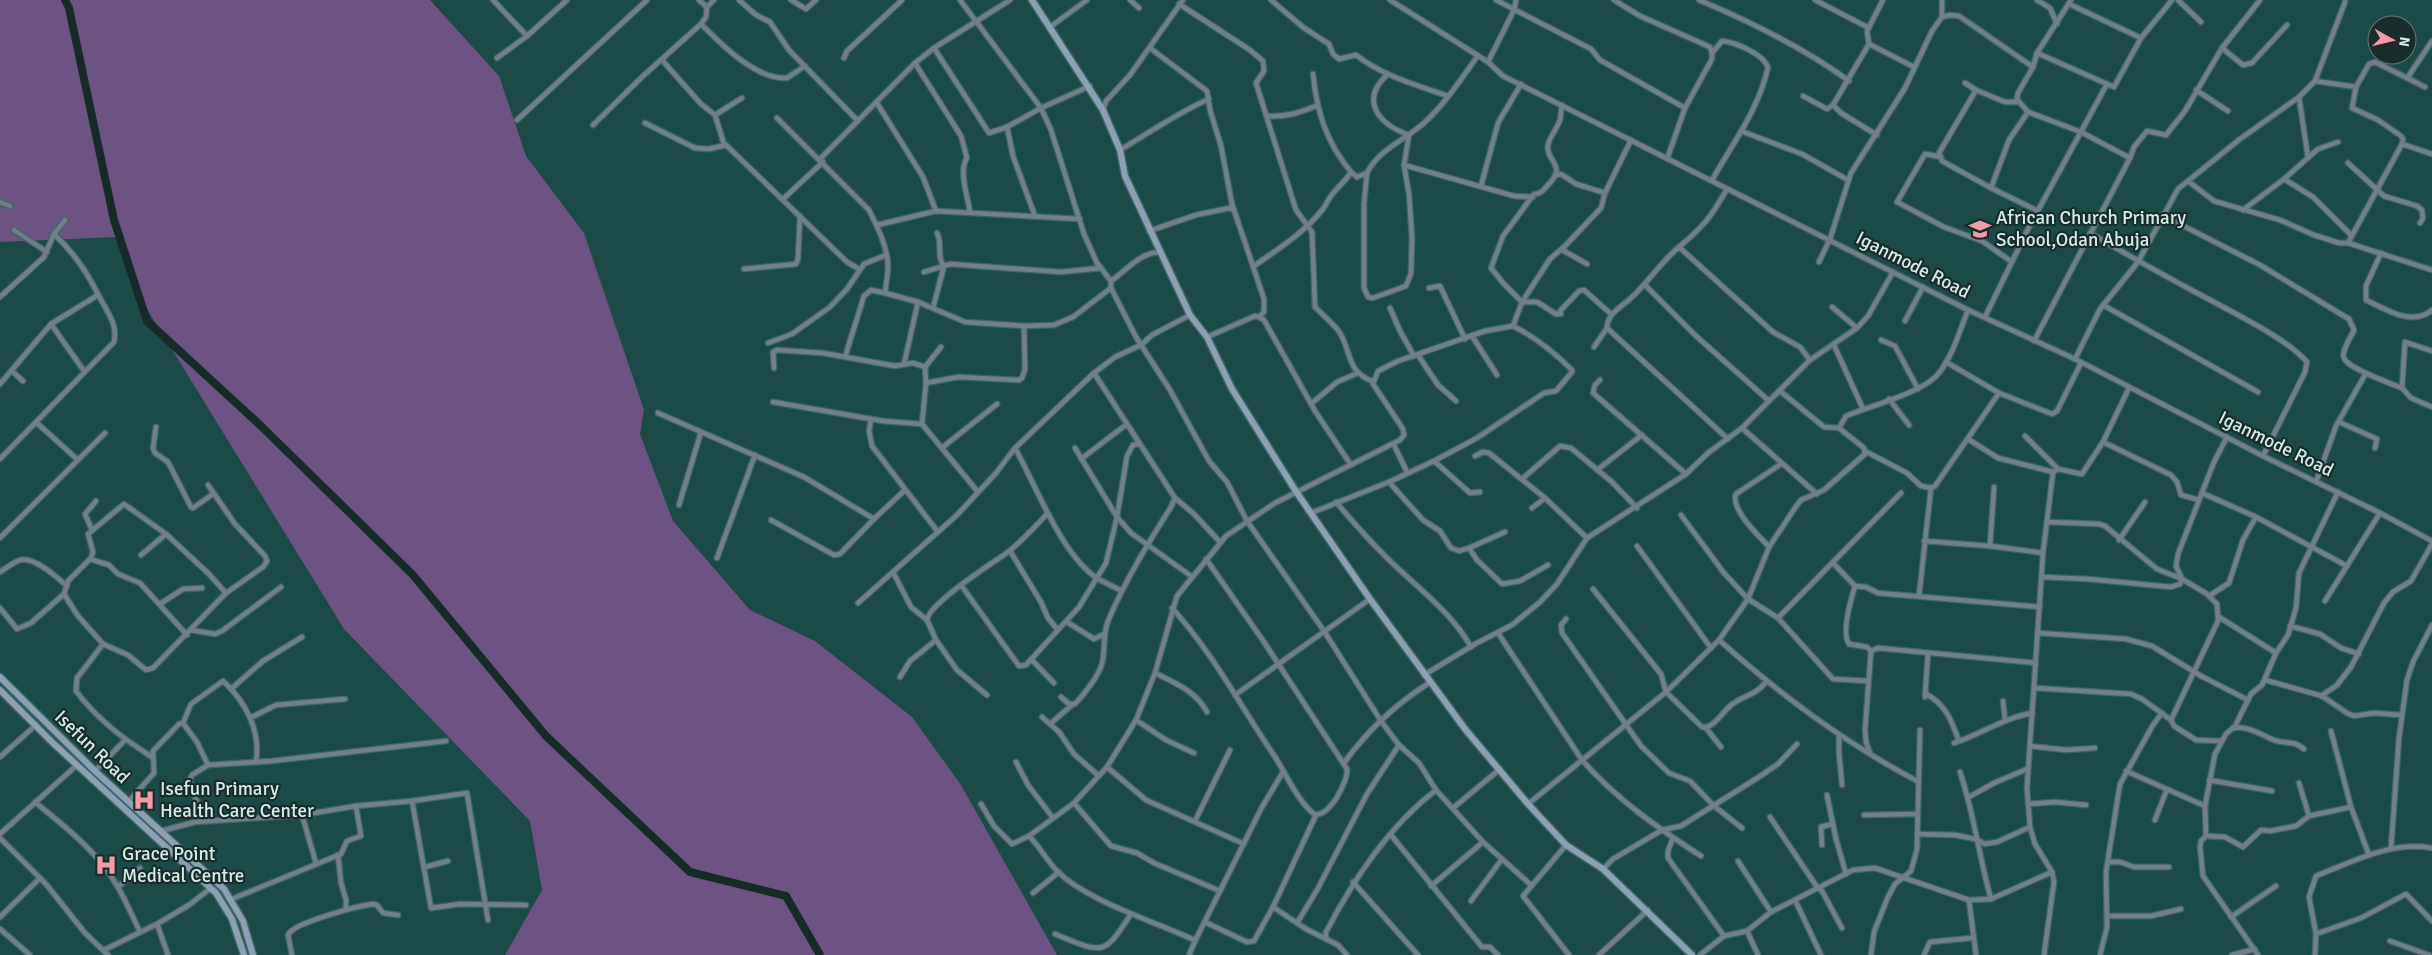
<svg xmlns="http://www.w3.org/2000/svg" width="2432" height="955" viewBox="0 0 2432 955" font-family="Signika,sans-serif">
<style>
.green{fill:#6d5382}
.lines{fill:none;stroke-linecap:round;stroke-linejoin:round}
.river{stroke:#162a28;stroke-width:8}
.street-casing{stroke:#3c6764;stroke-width:7}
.secondary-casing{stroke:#3c6764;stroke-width:9}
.street{stroke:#727e8a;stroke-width:4.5}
.secondary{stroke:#8d9fb2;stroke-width:6}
.labels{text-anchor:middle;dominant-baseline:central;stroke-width:4.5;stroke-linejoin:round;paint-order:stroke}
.poi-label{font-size:19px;fill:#d4ece9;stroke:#192c2a;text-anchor:start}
.street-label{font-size:19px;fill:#d4ece9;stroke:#192c2a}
</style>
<rect width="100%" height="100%" fill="#1b4a47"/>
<!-- green -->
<path class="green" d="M0 0H430L499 76 526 156 584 233 644 410 640 434 673 521 750 610 815 641 912 717 961 785 1057 955H505L542 890 530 821 344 629 131 283 116 237 0 242Z"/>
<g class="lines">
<!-- river -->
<path class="river" d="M65 0 69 8 114 220 147 321 260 425 413 575 546 736 690 872 786 896 820 955"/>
<!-- street casing -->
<g class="street-casing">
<g id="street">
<path d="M493 0 527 36"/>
<path d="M699 0 707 7"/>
<path d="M739 0 756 15 770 22 789 50 858 121"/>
<path d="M791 0 806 9 816 0"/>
<path d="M960 0 1041 108 1051 130 1084 234 1097 263 1111 281"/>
<path d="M1130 0 1139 8"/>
<path d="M1271 0 1304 28 1329 44 1333 54 1339 59 1356 55C1383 76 1416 85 1448 96"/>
<path d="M1390 0 1488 62 1503 76 1968 310 2075 359 2263 456 2380 513 2432 541"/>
<path d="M1496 0 1591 49 1600 60 1685 108"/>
<path d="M1614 0 1640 16 1710 47 1712 53V59L1685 108 1667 159"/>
<path d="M1699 0C1751 22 1803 47 1849 81"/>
<path d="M1815 0 1869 28"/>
<path d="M1883 0 1867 31 1869 44 1914 67"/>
<path d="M2037 0 2050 8 2057 24"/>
<path d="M2178 0 2201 22"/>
<path d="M1179 4 1250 50 1263 61 1264 71 1256 83 1296 210 1312 232 1315 307C1322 314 1331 322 1338 330 1352 349 1345 371 1372 381"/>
<path d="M2069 4 2141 38"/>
<path d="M1942 17V0"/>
<path d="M701 24C721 44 756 80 787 78L805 66"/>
<path d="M1050 27 1087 0"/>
<path d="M1869 44 1833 105 1841 113 1877 135"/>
<path d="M934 48 989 133 1007 127 1041 108 1090 86"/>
<path d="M1150 48 1207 91 1210 110 1221 146 1232 204 1264 299V312L1259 317 1264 320 1315 411 1351 465"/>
<path d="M2222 48 2260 0"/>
<path d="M2037 53 2107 84"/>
<path d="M497 58 527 36 567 0"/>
<path d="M844 58 847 51 902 0"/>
<path d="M662 60 701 104 715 115 724 144"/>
<path d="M1488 62 1514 10 1516 0"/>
<path d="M915 63 961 136 967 158C958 170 968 197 970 212"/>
<path d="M1313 74C1317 112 1326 142 1351 172"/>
<path d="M2408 77 2432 41"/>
<path d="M2315 81 2356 87 2369 64 2375 62 2425 87"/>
<path d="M1965 83 1976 90"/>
<path d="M2356 87 2352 108 2378 120 2401 136 2403 139 2402 144 2432 154"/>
<path d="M2196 90 2228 111"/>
<path d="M1803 96 1827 109 1833 105"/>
<path d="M2299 97 2308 158"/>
<path d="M2019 102H2005L1976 90 1939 153 1942 161 1991 188 2038 211"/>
<path d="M877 103 923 177 936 211"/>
<path d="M1562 105C1561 110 1561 116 1560 120 1557 129 1550 136 1548 145 1545 161 1569 165 1547 186 1543 191 1540 194 1534 194L1503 236 1491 268 1504 284 1522 302H1537L1556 314H1561L1560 311 1579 291 1584 290 1611 314"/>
<path d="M1103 110 1106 101 1130 75 1183 0"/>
<path d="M715 115 742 98"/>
<path d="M1267 116C1286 117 1299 113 1316 106"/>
<path d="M777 118 869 210C877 226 888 248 888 266 888 275 886 284 885 293L871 290 864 296 845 357"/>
<path d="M517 120 647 0"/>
<path d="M645 123 695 148 709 149 726 145 847 262 859 269"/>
<path d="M593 125 643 76 701 24 706 17 707 7 714 0"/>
<path d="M1007 127 1013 156 1035 216"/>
<path d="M1741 131 1802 154 1848 180"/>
<path d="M1120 150C1149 133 1177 113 1209 99"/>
<path d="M1941 157 1925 154 1897 202 1944 227 1982 241 2012 262"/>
<path d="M2130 158 2134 147 2147 131 2166 135 2185 111 2222 48 2243 65 2252 63 2287 25"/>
<path d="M820 159 915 63 934 48 1010 0"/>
<path d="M2348 163 2384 196 2417 206 2422 210 2423 218 2420 223"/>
<path d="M1404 165 1514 196 1533 197"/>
<path d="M1367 173 1364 203V288L1368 297 1373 298 1406 286 1411 273 1412 238 1409 194 1404 165 1409 135C1378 124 1359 100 1388 74"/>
<path d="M1556 175 1561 174 1576 184 1605 193"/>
<path d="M2284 179 2313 197 2351 235"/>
<path d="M1712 180C1733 143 1759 109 1768 67 1763 54 1735 42 1722 41L1712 53"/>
<path d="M2188 181 2214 201 2280 220 2314 235 2339 243H2348L2432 270"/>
<path d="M1481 186 1498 123 1521 84"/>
<path d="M1991 188 2009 140 2028 112"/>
<path d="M1727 189C1711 217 1704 226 1679 247 1662 261 1648 282 1632 297 1622 307 1607 313 1607 328L1728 439"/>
<path d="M783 199 823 162"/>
<path d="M0 202 10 206"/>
<path d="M2243 210 2284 179 2318 149 2338 142"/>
<path d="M2162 215 2260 265 2349 319 2354 330C2351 337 2341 351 2344 358 2347 368 2392 384 2402 388L2405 342 2432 351"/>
<path d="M877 225 936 211 1080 219"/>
<path d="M14 230 47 252"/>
<path d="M1149 231 1196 215 1230 208 1234 210"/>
<path d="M2090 233C2131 257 2172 280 2214 302 2241 317 2287 339 2307 362L2305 372 2263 456"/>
<path d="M2348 243 2402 144"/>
<path d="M1564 247V251L1587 264"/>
<path d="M1679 247 1773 332 1800 347 1810 360"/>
<path d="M2381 253 2366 286V300C2385 309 2412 327 2432 310"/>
<path d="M1819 262 1830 239 1851 173 1905 88 1932 31 1942 17 1950 15 1959 16 2033 67"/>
<path d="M1254 266C1278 249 1305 232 1323 209 1326 205 1328 200 1331 196 1337 187 1345 182 1351 172L1357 177 1367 173C1379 149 1405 140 1424 123 1445 104 1461 79 1477 57"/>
<path d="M744 269 796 264 798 259 800 216"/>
<path d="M924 272 950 264 1061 272 1101 268"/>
<path d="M1645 285 1695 335 1768 400"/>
<path d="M1111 288 1136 337 1170 390 1209 461 1227 482 1247 521 1324 631 1381 721 1399 745 1419 763 1436 790 1483 842 1531 885"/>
<path d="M1429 288 1440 286 1465 339"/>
<path d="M885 293 918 302 965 322 1024 326 1054 325 1073 317 1111 288V281C1127 270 1138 254 1159 252"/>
<path d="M0 297 44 257 54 234 65 220"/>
<path d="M2103 305 2258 392"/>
<path d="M1832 307 1857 328"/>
<path d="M933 308 944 266C936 256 943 244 937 233"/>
<path d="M1390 308 1400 331 1414 356"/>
<path d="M1985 317 2029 227 2107 84 2114 87 2141 38 2172 0"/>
<path d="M1905 321 1923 287"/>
<path d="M51 324 84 371"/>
<path d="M1472 336 1497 375"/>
<path d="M1207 337 1255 316 1259 317"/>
<path d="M1881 340 1895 346 1918 389"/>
<path d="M2034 341 2130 158 2081 132 2028 112 2017 99 2018 93 2033 67 2037 53 2071 0"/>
<path d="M768 343 792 334 830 307 847 289 864 264 886 255"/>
<path d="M1834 345 1863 409"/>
<path d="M1594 347 1607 328"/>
<path d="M1418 355 1438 385 1456 401"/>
<path d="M2075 359 2100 309 2138 262 2178 189 2240 139 2299 97 2315 81 2345 2"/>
<path d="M1946 362 1999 393 2052 414 2057 411 2081 363"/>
<path d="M904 364 918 302"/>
<path d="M925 367 941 347"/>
<path d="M774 368 773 352 777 350 823 353 895 366 913 363 925 367 926 383 922 424"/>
<path d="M12 371 23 381"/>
<path d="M1600 380 1595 385 1593 393 1686 474"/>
<path d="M926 383 958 377 1019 380 1022 378 1025 369 1024 326"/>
<path d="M0 384 51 324 98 295"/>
<path d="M2402 388 2411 398 2432 407"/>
<path d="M1780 391 1824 427 1839 428"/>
<path d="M1889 399 1909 425"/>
<path d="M773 402 883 421 922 424 978 492"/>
<path d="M1312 403 1337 382 1358 373"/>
<path d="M658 413 804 477 874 519 905 490"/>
<path d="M871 419 869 431 872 446 938 532"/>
<path d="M2339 422 2377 439 2375 448"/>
<path d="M37 423 78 460"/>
<path d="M156 427 153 448 155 453 168 462 191 507 193 508 213 494"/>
<path d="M1742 428 1817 494"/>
<path d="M1839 428 1846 416C1870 406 1925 392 1939 373 1953 355 1960 330 1968 310"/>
<path d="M2025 436 2058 469"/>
<path d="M1968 439 1998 458 2053 472 2058 469 2082 474 2103 442 2129 388"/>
<path d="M2103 442 2171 475 2177 482 2181 495 2199 500"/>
<path d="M1394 445 1407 472"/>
<path d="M943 447 997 404"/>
<path d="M1015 448C1036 485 1061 555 1098 579 1106 583 1114 587 1122 591"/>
<path d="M1075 448 1117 517 1131 533 1191 576"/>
<path d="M1865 451 1907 473 1921 486 1931 488 1935 486 1999 393"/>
<path d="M1475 456 1483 452 1489 453 1545 498 1587 538"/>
<path d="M0 459 114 342C118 324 107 312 99 296 86 271 75 254 54 234"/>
<path d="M1081 459 1127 424"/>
<path d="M1434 461 1477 438 1544 393 1556 391 1572 372V370C1554 352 1535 337 1513 326"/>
<path d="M1597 470 1642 435"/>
<path d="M1522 479 1560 446 1571 448 1612 482 1637 508"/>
<path d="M1389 482 1423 520 1440 531 1451 548 1459 551 1469 548 1477 560 1502 584 1520 581 1548 565"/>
<path d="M2316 482 2336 426 2366 373"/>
<path d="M2202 493 2256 517 2347 566"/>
<path d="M1175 498 1193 513 1220 542"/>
<path d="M1336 502C1352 521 1368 539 1386 557 1415 586 1450 610 1471 647"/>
<path d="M679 505 701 432"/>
<path d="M1532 508 1545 498"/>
<path d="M1311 513 1389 482 1434 461 1470 493 1480 492"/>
<path d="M1681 515 1724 573 1748 599 1778 618 1833 679 1868 681"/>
<path d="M771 520 834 555 840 554 874 519"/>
<path d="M2048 522 2099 524 2105 526 2157 569 2182 579"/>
<path d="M92 530 85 514 96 501"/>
<path d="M0 538 105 433"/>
<path d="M2119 540 2145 502"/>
<path d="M1924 541 1990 546 2043 553"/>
<path d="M1637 546 1711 648"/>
<path d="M1990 546 1994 487"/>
<path d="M1769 547C1759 536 1730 509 1736 494L1781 464"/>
<path d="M1469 548 1505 532"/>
<path d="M1010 551 1041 602 1048 618 1057 629"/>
<path d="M141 555 166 534"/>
<path d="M717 558 755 455"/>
<path d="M90 559 109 565 118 574 140 583 187 635"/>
<path d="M1833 563 1855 586 1866 587 1878 593 2040 607"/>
<path d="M0 572C6 568 14 562 20 560 34 556 58 578 67 586"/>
<path d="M893 572 911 607 927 620 936 640 957 670 987 695"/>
<path d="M2042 577 2088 579 2171 587 2180 584 2182 579 2207 594 2217 604 2218 621 2171 720"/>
<path d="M2182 579 2176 566 2178 554 2214 462 2227 437"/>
<path d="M961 585 1019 666 1026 665 1079 607 1106 563 1117 517 1127 456 1133 445 1139 444"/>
<path d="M1855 586C1851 599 1841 632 1849 644L1867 647 1871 651 1865 730 1866 742 1870 753"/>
<path d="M1593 589 1661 674 1666 692 1702 727C1713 729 1722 713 1730 706 1742 695 1754 697 1766 682"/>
<path d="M64 594 78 616 103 644 128 655 146 670 153 668 226 593 263 567 267 561 265 556 235 524 208 485"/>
<path d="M1919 596 1931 488"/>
<path d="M2209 596 2229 583 2243 540 2256 517"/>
<path d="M2325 601 2380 513"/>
<path d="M858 603 957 515 996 473 1015 448 1094 373 1115 357 1141 345 1152 335 1190 315"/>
<path d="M160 604 183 589 202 588"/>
<path d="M0 608 17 629 31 623 64 594 68 581 91 558 93 552 88 534 124 504 166 534 209 574 226 593"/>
<path d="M1172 608C1212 652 1240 705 1273 754 1287 774 1295 798 1314 814 1329 818 1348 782 1347 769L1264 642 1206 559"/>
<path d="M2219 617 2276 653"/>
<path d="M1778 618 1901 493"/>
<path d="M1566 619 1561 625 1562 633 1641 746 1669 773 1690 781 1714 806 1742 828"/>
<path d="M927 620C929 603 993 563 1008 552 1022 541 1035 527 1047 514"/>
<path d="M1067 622 1094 639 1104 634"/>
<path d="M2290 626 2320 634 2341 648 2359 654"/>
<path d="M191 630 215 634 222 631 281 587"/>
<path d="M1498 633 1582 760C1616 799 1658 828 1701 856"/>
<path d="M2038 633 2126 639 2152 646 2201 676 2248 700"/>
<path d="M1719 640C1782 696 1842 741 1917 781"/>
<path d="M103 644 77 678 76 691C97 719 122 738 152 757"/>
<path d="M1871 651 1878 648 2036 663"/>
<path d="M1031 659 1054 683"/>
<path d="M1155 673C1175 683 1196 691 1207 712"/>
<path d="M1424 675 1475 644 1512 625 1540 602 1557 584 1587 538 1686 474 1708 453 1742 428 1810 360 1857 328 1868 316 1893 272"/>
<path d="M900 677 910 661 936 640"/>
<path d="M2265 680 2322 696 2347 713 2354 716 2374 713 2401 715"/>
<path d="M2035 688 2131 694 2142 699 2171 720 2174 726 2196 740 2221 741"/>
<path d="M231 689 263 661 302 637"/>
<path d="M1925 693C1946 705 1951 719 1959 741"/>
<path d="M1235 695 1370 599"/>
<path d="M2321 696 2337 685 2351 667 2384 603 2393 592 2411 581 2432 544"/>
<path d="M1061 697 1069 704H1075C1085 693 1101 674 1103 659 1105 646 1103 634 1108 621 1125 581 1147 545 1171 507L1175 498 1094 373"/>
<path d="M1925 697 1928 653"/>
<path d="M2003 701 2005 720"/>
<path d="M1042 717 1059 732 1074 754 1099 776"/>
<path d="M250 718 276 705 345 699"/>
<path d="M1136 720 1166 740 1194 753"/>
<path d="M183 723 191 704 223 681C246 702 261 731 256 762"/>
<path d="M1050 724 1072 705"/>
<path d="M1706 728 1721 747"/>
<path d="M2233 728C2248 725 2261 735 2274 740 2286 745 2292 739 2304 749"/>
<path d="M2331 731 2351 807 2369 855"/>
<path d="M1839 735V753L1842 785"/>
<path d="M1954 743C1981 734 2004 718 2032 713"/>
<path d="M2030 746 2066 750 2095 748"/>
<path d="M0 757 36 725"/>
<path d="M1016 762 1028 785 1053 818"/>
<path d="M1344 763C1367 731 1396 704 1429 683"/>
<path d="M1107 767 1146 800 1244 844"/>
<path d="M95 771 125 740"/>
<path d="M2126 771 2205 806"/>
<path d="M1960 772C1974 813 1979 857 1991 899"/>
<path d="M2209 780 2272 791"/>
<path d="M2299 783 2309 816"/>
<path d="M1827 795 1836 839 1846 874"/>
<path d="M1969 797 1994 783 2027 769"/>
<path d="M412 801 431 908 460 904 526 905"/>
<path d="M35 802C59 822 84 841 103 865 119 885 129 909 140 932"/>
<path d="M128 802 154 773 153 751 179 724 183 723 197 742 208 765"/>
<path d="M1074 803 1111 846 1137 853 1154 863 1220 891"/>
<path d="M981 804 994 826 1012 844 1029 836 1074 803 1107 767 1136 720 1155 673 1177 596 1226 536 1275 503 1400 440 1404 435 1403 429 1373 384 1378 371 1398 361 1485 331 1513 326 1522 302 1550 259 1564 247 1601 208 1605 193 1631 140"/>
<path d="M1528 804 1666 692 1719 640 1748 599 1769 547 1797 505 1801 500 1824 490 1865 454 1864 448 1839 428"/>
<path d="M2028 804 2055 802 2086 805"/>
<path d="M1453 808 1500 769"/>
<path d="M302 815 316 863"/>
<path d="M1864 815 1917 814"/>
<path d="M1770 817 1817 887 1822 891 1842 928"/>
<path d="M2155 820 2167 789"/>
<path d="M206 821 193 793 190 779 192 775 208 765 272 761 446 741"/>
<path d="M1195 821 1230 750"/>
<path d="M161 831 195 822 302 815 356 806 412 801 467 793 488 920"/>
<path d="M0 834 77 765"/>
<path d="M1917 834 1955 835 1975 839 1985 844 1997 842 2030 827"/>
<path d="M1391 835 1482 947H1490L1498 955"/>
<path d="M1029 836C1040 847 1047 861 1058 872 1088 901 1153 921 1192 939H1196L1262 807 1283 772"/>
<path d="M2206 836 2225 837 2243 847 2261 830 2270 831 2296 826 2309 816 2351 807"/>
<path d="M0 838 46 884 85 933 108 955"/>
<path d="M1673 838 1668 851V858L1724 936"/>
<path d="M1566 845 1523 896 1569 955"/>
<path d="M1822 845 1821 827 1832 824"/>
<path d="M2391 848 2399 738 2407 680 2413 662 2432 625"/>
<path d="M338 855 341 883 346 900V908"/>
<path d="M1738 861 1771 912"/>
<path d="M2108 862H2120L2134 867H2169"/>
<path d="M425 867 448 861"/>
<path d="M1603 869 1613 859 1662 830 1681 826 1762 775 1778 764 1797 744"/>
<path d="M1353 882 1418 955"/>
<path d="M1431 886 1483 842"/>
<path d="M118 887 140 868"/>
<path d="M1033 893 1059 872"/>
<path d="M232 899 341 854 347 841 361 836 356 806"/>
<path d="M1795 900 1821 955"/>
<path d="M1969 900 1976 955"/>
<path d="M1471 901 1502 859"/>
<path d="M1273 907 1306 929 1338 945 1347 955"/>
<path d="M2107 916H2151L2181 909"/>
<path d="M0 917 40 878"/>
<path d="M2231 917 2276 886"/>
<path d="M1205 922 1247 942 1254 941 1273 907 1316 815"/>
<path d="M1297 923 1317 890 1367 794 1399 745"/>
<path d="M157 924 168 955"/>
<path d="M0 929 30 955"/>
<path d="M1747 931 1758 955"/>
<path d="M1055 934C1105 955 1104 955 1131 914"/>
<path d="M2316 934 2361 918 2406 894 2432 921"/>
<path d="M1326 939V932C1354 879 1388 827 1436 790"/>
<path d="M2390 941 2429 955"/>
<path d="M104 950 157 924 189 905 211 888"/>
<path d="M292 955 288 935C292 923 358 906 373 904L377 905 383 913 398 915"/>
<path d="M1189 955 1196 939"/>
<path d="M1599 955 1648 910"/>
<path d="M1700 955 1724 936 1747 931 1771 912 1853 870 1875 868 1969 900 1991 899 2052 872"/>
<path d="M1871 955 1874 932 1888 897 1895 884 1911 871 1917 849 1920 730"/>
<path d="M1924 955 1930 942 1972 938"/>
<path d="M2044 955 2054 882 2052 872 2035 844 2030 827 2027 788 2043 553 2053 472"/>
<path d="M2100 955 2107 927 2106 872 2120 784 2153 725 2162 713"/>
<path d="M2232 955 2255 949"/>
<path d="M2258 955 2203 876 2200 847 2201 841 2206 836 2205 806 2215 754 2226 734 2235 726 2251 694 2262 685 2276 653 2288 635 2296 608 2299 573 2338 492"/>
<path d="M2315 955 2316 934 2309 897 2316 876C2354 861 2391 841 2432 848"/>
</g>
</g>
<!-- secondary casing -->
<g class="secondary-casing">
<g id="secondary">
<path d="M1032 0 1103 110 1120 150 1125 176 1190 315 1207 337 1232 389 1297 493 1370 599 1465 729 1528 804 1566 845 1603 869 1692 955"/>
<path d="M0 677 95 771 224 889 243 921 253 955"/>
<path d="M0 690 53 743 216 893 232 919 244 955"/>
</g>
</g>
<!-- street -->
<use href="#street" class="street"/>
<!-- secondary -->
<use href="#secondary" class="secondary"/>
</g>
<!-- icons -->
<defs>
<g id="school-bare" transform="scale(1.725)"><path d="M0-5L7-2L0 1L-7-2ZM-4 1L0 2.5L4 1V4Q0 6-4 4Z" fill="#f39aa8" stroke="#192c2a" stroke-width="2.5" paint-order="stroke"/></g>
<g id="hospital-bare" transform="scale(1.725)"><path d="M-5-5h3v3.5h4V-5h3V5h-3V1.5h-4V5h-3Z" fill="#f39aa8" stroke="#192c2a" stroke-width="2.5" paint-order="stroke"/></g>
</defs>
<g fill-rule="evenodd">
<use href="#school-bare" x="1980" y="229"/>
<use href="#hospital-bare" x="144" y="800"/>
<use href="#hospital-bare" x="106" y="865"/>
</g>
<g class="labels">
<!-- poi labels -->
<g class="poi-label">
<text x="1996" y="218">African Church Primary<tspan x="1996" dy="22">School,Odan Abuja</tspan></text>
<text x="160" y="789">Isefun Primary<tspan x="160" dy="22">Health Care Center</tspan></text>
<text x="122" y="854">Grace Point<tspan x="122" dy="22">Medical Centre</tspan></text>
</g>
<!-- street labels -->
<g class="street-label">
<text transform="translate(1913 265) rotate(27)">Iganmode Road</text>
<text transform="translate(2276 444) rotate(26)">Iganmode Road</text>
<text transform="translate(92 747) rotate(44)">Isefun Road</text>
</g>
</g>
<!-- north arrow -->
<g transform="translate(2392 40) rotate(98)"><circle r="24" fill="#192c2a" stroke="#647976"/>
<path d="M0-4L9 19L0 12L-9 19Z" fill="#f39aa8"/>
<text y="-8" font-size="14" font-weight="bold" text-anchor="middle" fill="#d4ece9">N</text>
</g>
</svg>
